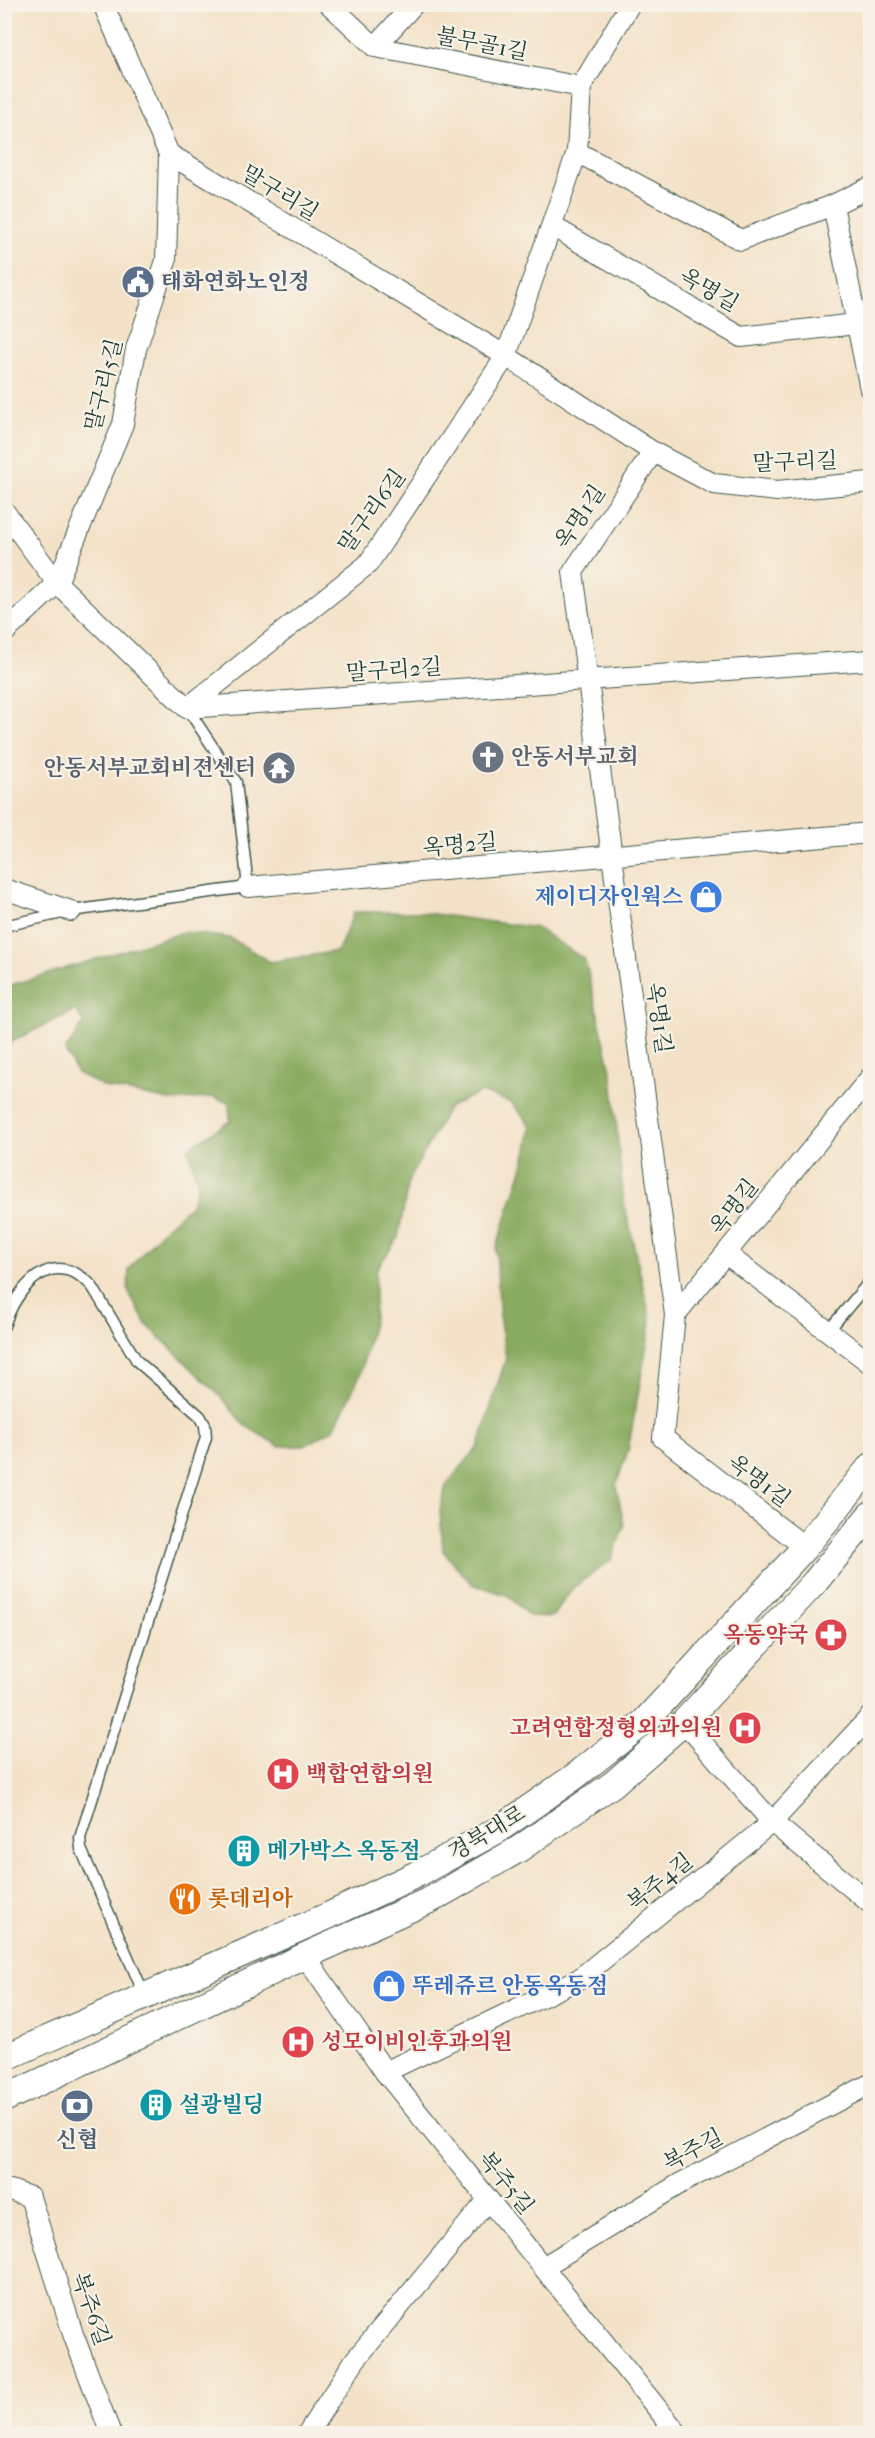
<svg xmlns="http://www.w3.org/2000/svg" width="875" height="2438" viewBox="0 0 875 2438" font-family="'IM FELL French Canon','Noto Serif KR',serif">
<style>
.forest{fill:#8aac60;stroke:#54744a;stroke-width:1.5}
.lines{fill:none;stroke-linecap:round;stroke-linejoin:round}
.service-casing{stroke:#3f564a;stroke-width:13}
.minor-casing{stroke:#3f564a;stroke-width:22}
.tertiary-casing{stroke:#3f564a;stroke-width:28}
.service{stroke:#fff;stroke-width:10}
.minor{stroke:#fff;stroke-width:20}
.tertiary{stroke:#fff;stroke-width:26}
.labels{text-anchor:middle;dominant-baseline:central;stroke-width:4.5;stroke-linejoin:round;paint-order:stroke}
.street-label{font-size:22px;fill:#1f3d34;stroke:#f7f3e8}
.service-label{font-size:22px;font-weight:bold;fill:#4e5e75;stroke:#f7f3e8;text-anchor:start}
.worship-label{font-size:22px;font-weight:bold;fill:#5b616d;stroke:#f7f3e8;text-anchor:start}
.shop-label{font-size:22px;font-weight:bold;fill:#366cbe;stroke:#f7f3e8;text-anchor:end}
.health-label{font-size:22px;font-weight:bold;fill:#be3a42;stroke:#f7f3e8;text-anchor:end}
.culture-label{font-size:22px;font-weight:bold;fill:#0d838f;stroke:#f7f3e8;text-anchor:start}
.food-label{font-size:22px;font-weight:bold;fill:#c56008;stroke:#f7f3e8;text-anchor:start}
</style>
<rect width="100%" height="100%" fill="#f7f3e8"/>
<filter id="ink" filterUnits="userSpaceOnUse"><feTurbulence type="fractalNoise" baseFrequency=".0167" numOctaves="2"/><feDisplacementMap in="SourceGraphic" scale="12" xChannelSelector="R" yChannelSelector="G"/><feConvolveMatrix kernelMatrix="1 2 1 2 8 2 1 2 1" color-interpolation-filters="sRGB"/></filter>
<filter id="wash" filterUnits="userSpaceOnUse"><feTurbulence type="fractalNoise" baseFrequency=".008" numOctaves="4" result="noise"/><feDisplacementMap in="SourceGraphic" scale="24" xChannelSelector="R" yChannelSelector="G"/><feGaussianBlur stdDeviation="1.35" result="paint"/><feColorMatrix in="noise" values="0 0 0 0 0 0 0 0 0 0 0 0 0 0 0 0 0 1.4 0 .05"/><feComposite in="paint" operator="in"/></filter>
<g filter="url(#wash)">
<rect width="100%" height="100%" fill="#f4e2c8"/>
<!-- forest -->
<path class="forest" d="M354 912H419L537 928 585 960 612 1075 623 1197 651 1322 628 1450 616 1485 624 1526 611 1560 573 1588 552 1617 529 1616 507 1595 472 1584 443 1551 440 1511 446 1485 478 1447 506 1358 500 1322 496 1249 525 1160 531 1126 512 1103 481 1092 449 1107 409 1180 398 1238 376 1270 374 1319 360 1375 334 1429 304 1446H279L244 1425 220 1396 146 1324 128 1291 129 1269 161 1232 192 1204 198 1183 188 1148 230 1121 229 1103 213 1097 174 1101 104 1087 77 1073 65 1051 84 1023 75 1010 11 1042 5 1057V987L184 932 230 938 270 962 338 951Z"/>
</g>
<g filter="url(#ink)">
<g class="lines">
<!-- service casing -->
<g class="service-casing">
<g id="service">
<path d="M4 926 71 911 248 887 236 782 187 708"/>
<path d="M4 1326C17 1286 53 1245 92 1286L137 1361 200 1416 205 1425 206 1437 80 1838 81 1849 145 1996"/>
<path d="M828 1331 870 1281"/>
</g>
</g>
<!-- minor casing -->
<g class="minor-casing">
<g id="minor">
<path d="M103 4 169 154 506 356 653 452 714 484 777 491 870 482"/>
<path d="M329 4 375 47 581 87"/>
<path d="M375 47 414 4"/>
<path d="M577 152 741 240 833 205 870 187"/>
<path d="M833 205 870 389"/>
<path d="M552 226 741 337 856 324"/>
<path d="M653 452 573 572 675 1315 663 1438 805 1547"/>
<path d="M4 511 57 583 187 708 870 660"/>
<path d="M4 633 57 583 123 424 136 349 166 261 169 154"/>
<path d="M187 708 368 564 506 356 577 152 581 87 630 4"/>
<path d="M248 887 870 833"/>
<path d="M4 889 71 911"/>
<path d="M726 1254 870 1363"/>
<path d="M675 1315 870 1078"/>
<path d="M684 1722 772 1822 870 1903"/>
<path d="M305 1956 385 2072 678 2434"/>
<path d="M385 2072 579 1979 772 1822 870 1717"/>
<path d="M4 2192 10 2190 30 2197 73 2334 111 2434"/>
<path d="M543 2267 681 2183 870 2084"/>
<path d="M307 2434 355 2360 488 2200"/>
</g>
</g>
<!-- tertiary casing -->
<g class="tertiary-casing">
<g id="tertiary">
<path d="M4 2058 330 1915 419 1873 496 1831 574 1777 644 1722 805 1547 870 1467"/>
<path d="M4 2099 305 1956 432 1899 519 1849 613 1784 684 1722 815 1582 870 1515"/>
</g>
</g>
<!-- service -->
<use href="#service" class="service"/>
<!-- minor -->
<use href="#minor" class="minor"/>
<!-- tertiary -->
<use href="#tertiary" class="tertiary"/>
</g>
</g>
<!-- icons -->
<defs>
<g id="civic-disc" transform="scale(1.725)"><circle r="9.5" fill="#5c6f8a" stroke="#f7f3e8"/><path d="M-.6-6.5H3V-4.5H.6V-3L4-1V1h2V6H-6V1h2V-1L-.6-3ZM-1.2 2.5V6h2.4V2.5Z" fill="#fff"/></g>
<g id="church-disc" transform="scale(1.725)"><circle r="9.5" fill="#6b7280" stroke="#f7f3e8"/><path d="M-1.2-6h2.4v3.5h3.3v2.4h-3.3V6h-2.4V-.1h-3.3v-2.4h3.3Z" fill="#fff"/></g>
<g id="temple-disc" transform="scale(1.725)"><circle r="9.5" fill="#6b7280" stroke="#f7f3e8"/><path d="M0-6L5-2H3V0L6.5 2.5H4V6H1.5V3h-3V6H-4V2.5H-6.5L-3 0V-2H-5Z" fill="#fff"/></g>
<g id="shop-disc" transform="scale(1.725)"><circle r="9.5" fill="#3f7fe0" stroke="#f7f3e8"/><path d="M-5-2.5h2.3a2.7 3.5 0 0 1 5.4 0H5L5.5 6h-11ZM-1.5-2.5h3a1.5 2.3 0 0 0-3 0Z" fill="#fff"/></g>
<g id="pharmacy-disc" transform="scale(1.725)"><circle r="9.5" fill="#e0444e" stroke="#f7f3e8"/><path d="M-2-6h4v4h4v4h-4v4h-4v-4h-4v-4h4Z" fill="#fff"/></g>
<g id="hospital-disc" transform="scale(1.725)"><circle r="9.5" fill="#e0444e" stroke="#f7f3e8"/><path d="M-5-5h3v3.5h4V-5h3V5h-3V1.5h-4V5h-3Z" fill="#fff"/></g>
<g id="building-disc" transform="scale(1.725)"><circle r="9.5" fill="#0f9aa8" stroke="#f7f3e8"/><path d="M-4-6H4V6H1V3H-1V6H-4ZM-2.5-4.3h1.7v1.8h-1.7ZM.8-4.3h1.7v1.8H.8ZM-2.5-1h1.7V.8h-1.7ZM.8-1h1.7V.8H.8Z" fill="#fff"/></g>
<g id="restaurant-disc" transform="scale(1.725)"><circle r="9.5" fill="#e8710a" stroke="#f7f3e8"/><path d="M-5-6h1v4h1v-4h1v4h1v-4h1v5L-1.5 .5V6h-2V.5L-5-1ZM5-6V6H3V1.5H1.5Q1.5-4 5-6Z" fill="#fff"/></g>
<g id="bank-disc" transform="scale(1.725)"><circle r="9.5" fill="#5c6f8a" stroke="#f7f3e8"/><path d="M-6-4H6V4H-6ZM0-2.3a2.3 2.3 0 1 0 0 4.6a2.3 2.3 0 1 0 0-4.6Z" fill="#fff"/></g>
</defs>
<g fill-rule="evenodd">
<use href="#civic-disc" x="138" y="282"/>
<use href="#church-disc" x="488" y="757"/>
<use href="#temple-disc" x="279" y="768"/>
<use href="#shop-disc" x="706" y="897"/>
<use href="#pharmacy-disc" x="831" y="1635"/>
<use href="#hospital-disc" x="745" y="1728"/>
<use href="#hospital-disc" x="283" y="1774"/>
<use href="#building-disc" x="244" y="1851"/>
<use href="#restaurant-disc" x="185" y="1899"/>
<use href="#shop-disc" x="389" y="1986"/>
<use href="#hospital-disc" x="298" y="2042"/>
<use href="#building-disc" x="156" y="2105"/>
<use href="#bank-disc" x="77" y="2106"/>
</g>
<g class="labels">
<!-- street labels -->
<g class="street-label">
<text transform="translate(482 44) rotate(11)">불무골1길</text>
<text transform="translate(280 193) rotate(31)">말구리길</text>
<text transform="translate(709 290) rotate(30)">옥명길</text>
<text transform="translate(104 385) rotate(-76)">말구리5길</text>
<text transform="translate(795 462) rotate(-2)">말구리길</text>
<text transform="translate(372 511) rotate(-54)">말구리6길</text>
<text transform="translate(580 517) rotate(-56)">옥명1길</text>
<text transform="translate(394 670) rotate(-4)">말구리2길</text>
<text transform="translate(460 845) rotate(-5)">옥명2길</text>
<text transform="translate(659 1018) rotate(82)">옥명1길</text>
<text transform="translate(734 1207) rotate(-52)">옥명길</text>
<text transform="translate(759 1481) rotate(37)">옥명1길</text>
<text transform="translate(487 1833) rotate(-31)">경북대로</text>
<text transform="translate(660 1882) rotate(-39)">복주4길</text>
<text transform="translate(693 2150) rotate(-28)">복주길</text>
<text transform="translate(506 2183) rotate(51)">복주5길</text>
<text transform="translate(91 2309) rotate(71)">복주6길</text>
</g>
<!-- service labels -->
<g class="service-label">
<text x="161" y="282">태화연화노인정</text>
<text x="77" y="2140" text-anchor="middle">신협</text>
</g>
<!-- worship labels -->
<g class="worship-label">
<text x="511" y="757">안동서부교회</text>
<text x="256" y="768" text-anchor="end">안동서부교회비젼센터</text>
</g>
<!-- shop labels -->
<g class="shop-label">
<text x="683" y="897">제이디자인웍스</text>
<text x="412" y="1986" text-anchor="start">뚜레쥬르 안동옥동점</text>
</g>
<!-- health labels -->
<g class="health-label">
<text x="808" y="1635">옥동약국</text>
<text x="722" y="1728">고려연합정형외과의원</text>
<text x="306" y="1774" text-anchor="start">백합연합의원</text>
<text x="321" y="2042" text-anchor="start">성모이비인후과의원</text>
</g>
<!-- culture labels -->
<g class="culture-label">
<text x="267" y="1851">메가박스 옥동점</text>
<text x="179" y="2105">설광빌딩</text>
</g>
<!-- food labels -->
<g class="food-label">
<text x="208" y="1899">롯데리아</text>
</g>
</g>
<!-- margin -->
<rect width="875" height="2438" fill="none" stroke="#f7f3e8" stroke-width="24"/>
</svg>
